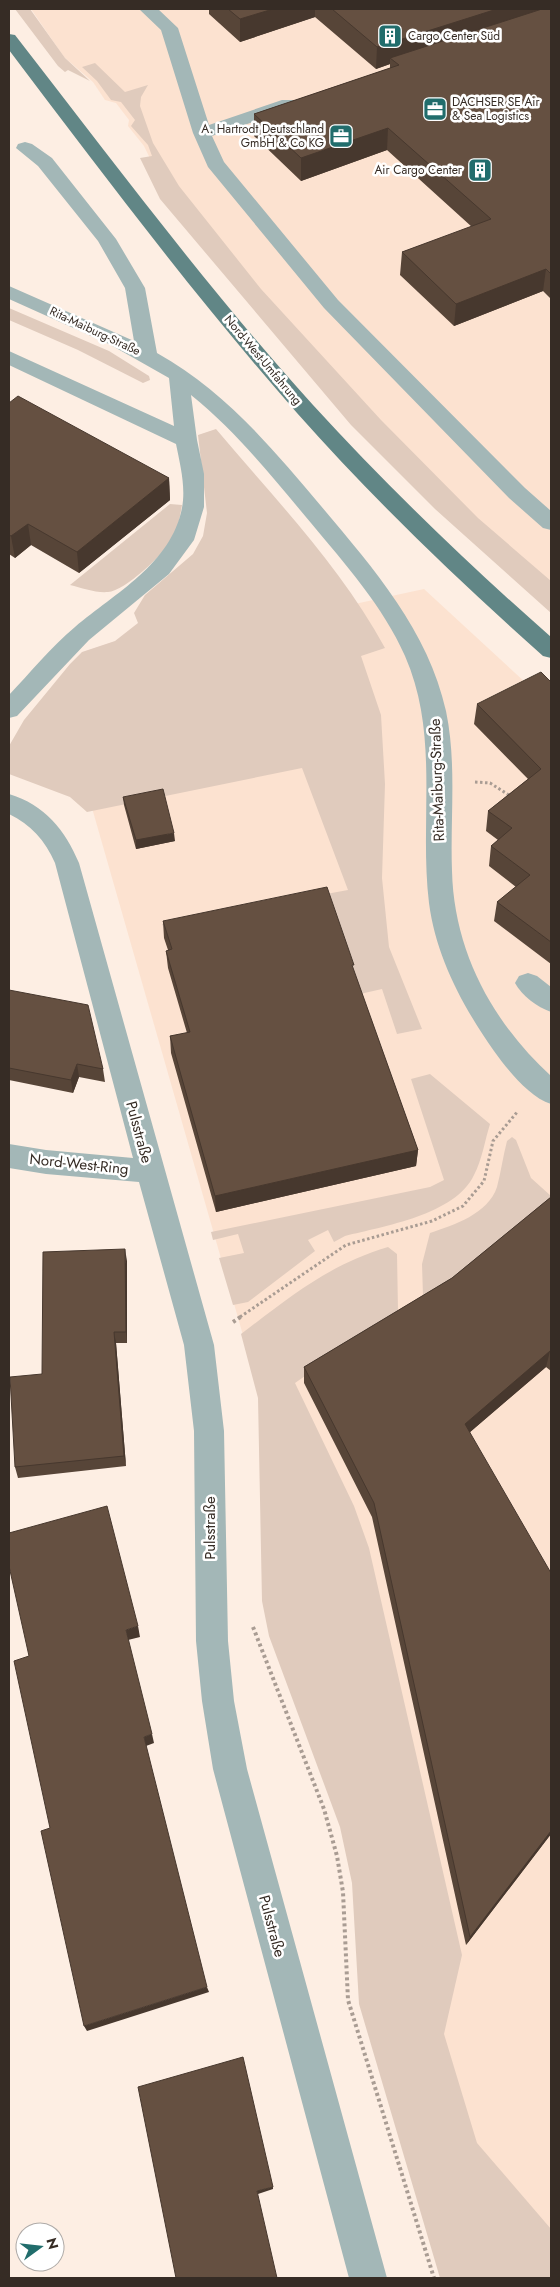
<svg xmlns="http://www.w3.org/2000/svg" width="560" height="2287" viewBox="0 0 560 2287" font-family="Jost,sans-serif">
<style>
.built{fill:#fce2d0}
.green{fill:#e0cbbd}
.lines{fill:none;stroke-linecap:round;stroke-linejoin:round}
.path-far1{stroke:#a99c93;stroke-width:3;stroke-dasharray:2.5 2.5;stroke-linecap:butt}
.path{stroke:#a99c93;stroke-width:4;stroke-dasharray:3 3;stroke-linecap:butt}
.minor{fill:#a3b7b7;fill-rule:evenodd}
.major{fill:#618686;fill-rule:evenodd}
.wall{fill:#574538}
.shaded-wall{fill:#47382e}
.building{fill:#655041;stroke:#47382e}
.labels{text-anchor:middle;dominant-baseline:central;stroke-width:5;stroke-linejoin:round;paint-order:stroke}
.far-poi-label{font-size:12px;fill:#362c25;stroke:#fff;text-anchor:start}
.far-street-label{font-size:12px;fill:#362c25;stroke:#fff}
.street-label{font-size:15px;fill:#362c25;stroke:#fff}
</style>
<rect width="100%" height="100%" fill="#fdeee3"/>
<!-- built -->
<g class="built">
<path d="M31 9H551V594L449 506 163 185 144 146 128 126 129 120 116 103 105 100 93 82 64 57Z"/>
<path d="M424 589 551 706V2278H447L261 1398 90 801 128 653Z"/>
</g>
<!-- green -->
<g class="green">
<path d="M15 9H30L65 58 90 81 68 70 65 72 58 66Z"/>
<path d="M95 63 125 92 148 85 141 97 140 106 153 143 179 186 261 289 381 420 478 518 551 581V613L435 509 351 425 160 199 140 158 152 156 148 145 131 126 135 120 121 102 111 100 97 81 82 67Z"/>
<path d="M9 308 109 351 149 376 150 380 143 383 78 350 9 320Z"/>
<path d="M216 429C275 499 341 567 385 648L361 656 381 715 385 784 382 878 389 947 422 1029 397 1034 382 989 360 994 168 937 162 924 348 890 302 768 87 812 70 797 9 774V746L24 720 70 664 82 652 115 641 138 623 134 613 145 595 193 554 203 536 207 513 198 435Z"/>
<path d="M170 504 182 505C180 517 178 528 172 539 164 554 125 591 108 592 95 593 82 588 70 585Z"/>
<path d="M430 1074 490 1124C485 1140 482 1160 474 1175 455 1215 384 1226 345 1236L334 1242 328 1230 308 1240 315 1251 248 1302 233 1305 219 1258 244 1253 238 1234 213 1240 211 1232 430 1187 444 1180 411 1079Z"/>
<path d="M512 1137 516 1140 531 1178 551 1196V1200L453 1279 423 1296 422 1264 430 1233C454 1225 488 1214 497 1187 501 1172 503 1156 507 1141Z"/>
<path d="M388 1247 397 1254 398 1311 295 1383 354 1506 369 1548 462 1955 444 2034 477 2143 551 2229V2278H440L359 2004 352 1883 340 1827 269 1636 262 1601 258 1398 241 1334C290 1297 328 1265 388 1247Z"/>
</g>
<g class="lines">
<!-- path-far1 -->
<g class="path-far1">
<path d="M475 782 490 783 512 797"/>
<path d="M240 1317 346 1245 432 1221 463 1206 484 1181 493 1141 518 1111"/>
</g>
<!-- path -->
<g class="path">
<path d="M233 1322 242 1316"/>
<path d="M253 1627 324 1809 337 1856 343 1892 348 2000 434 2278"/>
</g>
<!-- minor -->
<g class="minor">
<path d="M139 9H158L178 28 209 125 282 100H294L297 104 294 108 212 136 224 162 338 300 525 488 551 511V530L543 528 509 498 324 308 208 167 193 133 161 30Z"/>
<path d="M25 142 32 144 52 158 116 239 145 288 157 353C224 390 272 448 321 506 373 568 428 630 446 711 457 764 450 818 452 871 454 952 493 1023 551 1076V1104C529 1097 507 1069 494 1051 463 1007 436 957 429 903 419 820 440 736 405 656 383 606 345 564 311 523 273 478 237 432 191 395L197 440 204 474V507L194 540 169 574 89 640 17 716 9 718V695C30 673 51 647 75 627 115 593 171 564 182 508 186 487 180 464 176 444L9 365V351L174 426 169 378 109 344 9 299V286L134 341 125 288 98 241 38 166 16 148 18 144Z"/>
<path d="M9 794C45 805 65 830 79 863L214 1345 224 1431 228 1641 234 1701 247 1769 387 2278H349L213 1769 202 1701 196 1641 194 1431 184 1345 139 1182 46 1174 9 1168V1144L46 1150 133 1158 55 863C45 840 31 825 9 814Z"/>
<path d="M528 973 537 976 551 987V1012C537 1007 522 996 515 983L519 976Z"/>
</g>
<!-- major -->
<path class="major" d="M9 34 15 35C112 160 207 288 313 405 388 487 468 564 551 637V658L543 656C457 579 374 500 297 413 195 297 102 173 9 50Z"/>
</g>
<!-- wall -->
<g class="wall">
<path d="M209 9H551V299L543 291 454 326 400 275 402 252 472 227 387 150 301 181 254 136V114L390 68V64L376 69 315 17 240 42 209 14Z"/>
<path d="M9 403 169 478 170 500 79 573 31 545 15 558 9 554Z"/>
<path d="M551 682V964L494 921 497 902 516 887 489 866 491 846 498 840 486 831 488 811 528 779 474 724 477 704Z"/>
<path d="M123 797 175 841 136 849 124 805Z"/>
<path d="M163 921 354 972 418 1150 416 1166 216 1212 171 1053 170 1036 187 1033 168 968 166 951 168 950 164 938Z"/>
<path d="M9 990 103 1069 105 1082 79 1077 73 1093 9 1080Z"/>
<path d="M551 1197V1371L546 1367 470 1432 551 1834 466 1945 372 1517 304 1383V1367L452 1278Z"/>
<path d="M127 1261V1343H116L126 1466 18 1478 15 1467 42 1374Z"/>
</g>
<!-- shaded-wall -->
<g class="shaded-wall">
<path d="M273 9H315V17L240 42V19Z"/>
<path d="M497 9H551L390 58V64L376 69 377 47Z"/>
<path d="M388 128 387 150 301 181V158Z"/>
<path d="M546 269 543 291 454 326 456 304Z"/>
<path d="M169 478 170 500 79 573 77 552Z"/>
<path d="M28 524 31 545 15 558 11 536Z"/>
<path d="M174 833 175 841 136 849V840Z"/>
<path d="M77 1064 79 1077 73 1093 71 1080Z"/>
<path d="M418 1150 416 1166 216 1212 215 1196Z"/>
<path d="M125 1249 127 1261V1343L126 1332Z"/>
<path d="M114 1332 116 1343 126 1466 124 1456Z"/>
<path d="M550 1351 546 1367 462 1439 465 1424Z"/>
<path d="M138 1626 140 1637 128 1640 126 1630Z"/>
<path d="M152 1734 154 1743 146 1746 144 1737Z"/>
<path d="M551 1831V1834L466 1945 470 1937Z"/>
<path d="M207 1987 209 1992 87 2031 84 2026Z"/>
<path d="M273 2187V2189L258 2194 257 2191Z"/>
</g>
<!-- building -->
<g class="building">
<path d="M228 9H273L240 19Z"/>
<path d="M332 9H497L377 47Z"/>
<path d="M542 9H551V274L546 269 456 304 402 252 491 219 388 128 301 158 254 114 399 65 390 58Z"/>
<path d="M18 396 169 478 77 552 28 524 11 536 9 535V403Z"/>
<path d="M541 672 551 682V942L497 902 530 875 491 846 512 828 488 811 541 769 477 704Z"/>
<path d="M163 789 174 833 136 840 123 797Z"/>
<path d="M327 887 354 965H352L418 1150 215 1196 170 1036 190 1032 166 951 172 949 163 921Z"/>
<path d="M9 990 88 1005 103 1069 77 1064 71 1080 9 1068Z"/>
<path d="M551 1197V1352L550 1351 465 1424 551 1573V1831L470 1937 374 1503 304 1367 452 1278Z"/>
<path d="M125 1249 126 1332H114L124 1456 15 1467 10 1377 42 1374 43 1252Z"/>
<path d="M107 1506 138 1626 126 1630 152 1734 144 1737 207 1987 84 2026 41 1831 50 1828 14 1661 29 1656 9 1566V1533Z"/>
<path d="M243 2057 273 2187 257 2191 277 2278H176L138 2087Z"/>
</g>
<!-- icons -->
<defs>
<g id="building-square" transform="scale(1.25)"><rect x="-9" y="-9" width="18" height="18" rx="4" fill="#216d6c" stroke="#fff"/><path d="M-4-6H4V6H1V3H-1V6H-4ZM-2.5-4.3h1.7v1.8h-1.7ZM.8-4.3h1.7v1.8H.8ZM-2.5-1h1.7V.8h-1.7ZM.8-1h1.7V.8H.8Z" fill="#fff"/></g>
<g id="office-square" transform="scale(1.25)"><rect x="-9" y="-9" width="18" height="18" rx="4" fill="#216d6c" stroke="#fff"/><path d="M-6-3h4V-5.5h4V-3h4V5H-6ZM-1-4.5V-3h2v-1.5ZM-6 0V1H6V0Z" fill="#fff"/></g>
</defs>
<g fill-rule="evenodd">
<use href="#building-square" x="390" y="36"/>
<use href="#office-square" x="435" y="109"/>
<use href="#office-square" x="341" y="136"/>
<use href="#building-square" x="480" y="170"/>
</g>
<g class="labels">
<!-- far-poi labels -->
<g class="far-poi-label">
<text x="408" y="36">Cargo Center Süd</text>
<text x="452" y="102">DACHSER SE Air<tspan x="452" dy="14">&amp; Sea Logistics</tspan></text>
<text x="324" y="129" text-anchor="end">A. Hartrodt Deutschland<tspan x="324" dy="14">GmbH &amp; Co KG</tspan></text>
<text x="462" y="170" text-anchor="end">Air Cargo Center</text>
</g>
<!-- far-street labels -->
<g class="far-street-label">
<text transform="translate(95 331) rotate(25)">Rita-Maiburg-Straße</text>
<text transform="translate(263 360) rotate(50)">Nord-West-Umfahrung</text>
</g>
<!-- street labels -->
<g class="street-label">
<text transform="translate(437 780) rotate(-92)">Rita-Maiburg-Straße</text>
<text transform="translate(139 1132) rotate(75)">Pulsstraße</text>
<text transform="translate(79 1164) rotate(6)">Nord-West-Ring</text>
<text transform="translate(210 1528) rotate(-90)">Pulsstraße</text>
<text transform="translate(272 1926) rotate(75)">Pulsstraße</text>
</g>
</g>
<!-- border -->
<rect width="560" height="2287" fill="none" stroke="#362c25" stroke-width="20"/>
<!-- north arrow -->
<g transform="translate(40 2247) rotate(75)"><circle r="24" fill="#ffffff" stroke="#afaba8"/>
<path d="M0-4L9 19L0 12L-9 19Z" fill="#216d6c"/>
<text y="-8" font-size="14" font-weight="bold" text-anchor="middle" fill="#362c25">N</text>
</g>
</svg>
